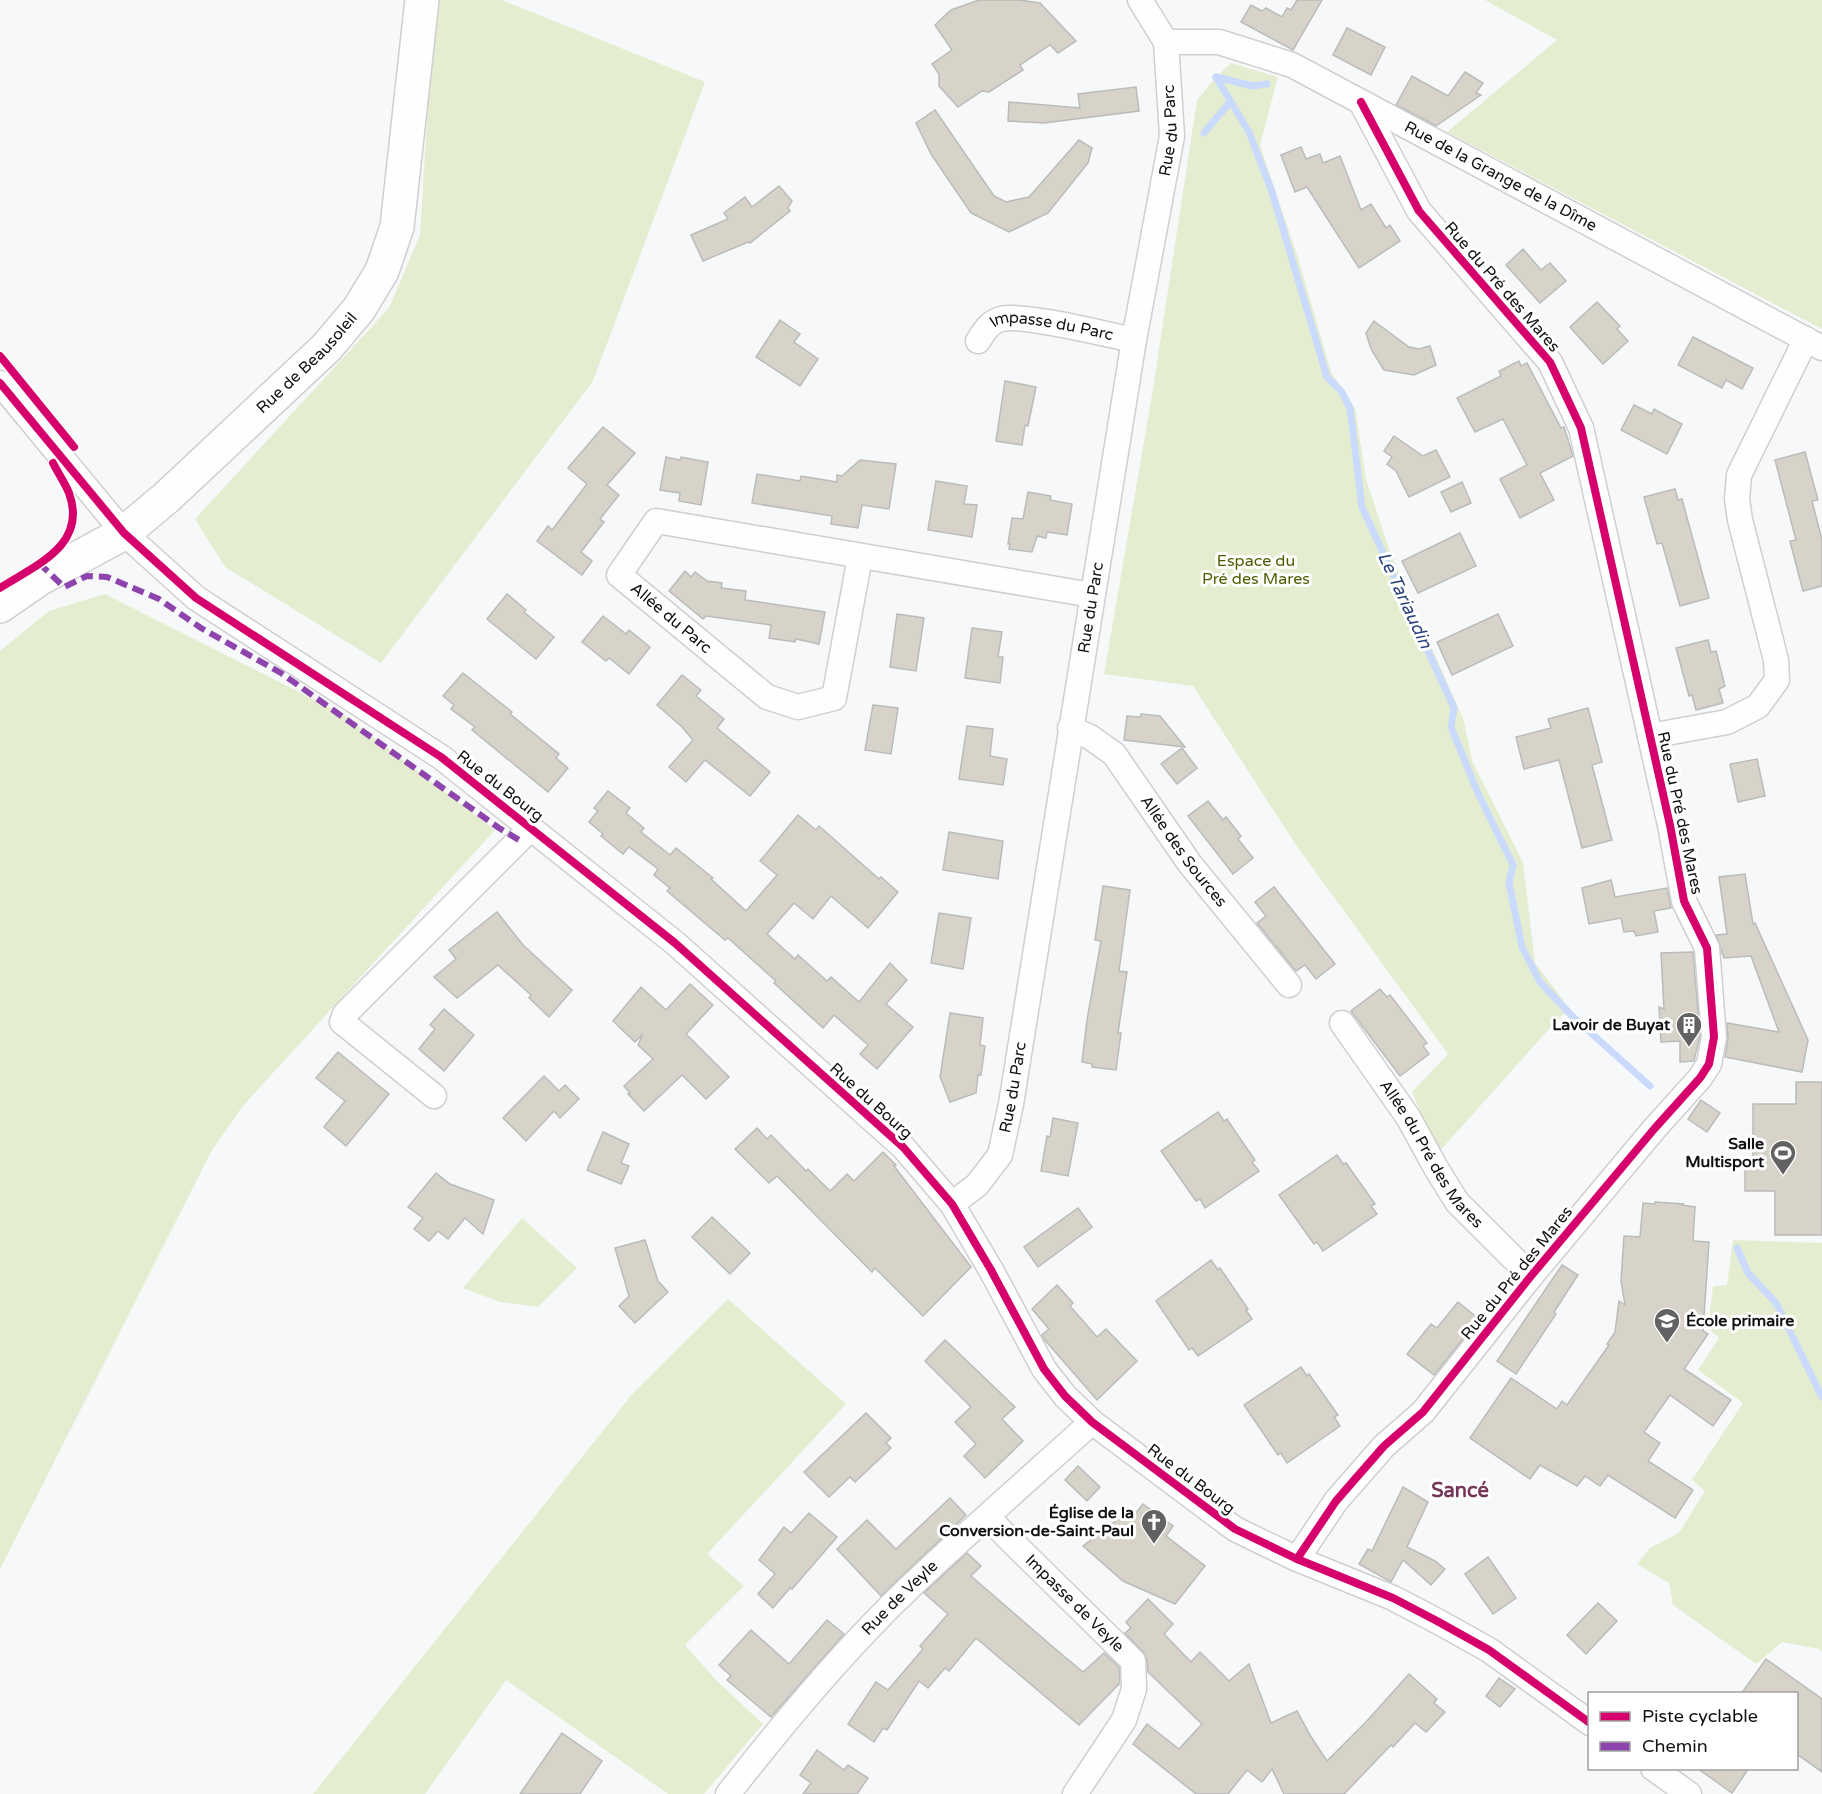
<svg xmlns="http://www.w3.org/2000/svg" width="1822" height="1794" viewBox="0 0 1822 1794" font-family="'Varela Round',sans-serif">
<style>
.green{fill:#e5edd1}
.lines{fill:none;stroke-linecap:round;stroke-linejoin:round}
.stream{stroke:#c9dafc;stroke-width:7}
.building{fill:#d8d3c9;stroke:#babbbb;stroke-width:1.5}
.street-casing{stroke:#cfcfd1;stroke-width:27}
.secondary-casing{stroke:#cfcfd1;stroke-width:36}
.street{stroke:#fefefe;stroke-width:24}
.secondary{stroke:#fefefe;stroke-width:33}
.quiet{stroke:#8e44ad;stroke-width:6;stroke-dasharray:12 6;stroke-linecap:butt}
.cycleway-casing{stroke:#fff;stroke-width:11}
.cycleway{stroke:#d6006c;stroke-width:8}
.labels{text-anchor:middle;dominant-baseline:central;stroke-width:6;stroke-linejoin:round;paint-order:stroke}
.street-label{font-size:16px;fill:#111112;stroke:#fff}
.park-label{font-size:16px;fill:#4f5d02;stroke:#fff}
.poi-label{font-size:16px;font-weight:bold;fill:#111112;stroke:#fff;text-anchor:end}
.water-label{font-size:18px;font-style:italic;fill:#29427d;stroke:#fff}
.quarter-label{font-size:20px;font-weight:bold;fill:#763658;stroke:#fff}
</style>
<rect width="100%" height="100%" fill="#f7f8f9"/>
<!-- green -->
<g class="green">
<path d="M439 0H502L705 82 593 381 381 663 225 567 195 519 389 308 420 235 432 38Z"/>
<path d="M1485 0H1822V329L1447 132 1557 40Z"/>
<path d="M1231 63 1278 77 1260 145 1299 261 1331 372 1355 408 1366 479 1390 552 1464 721 1472 761 1523 862 1535 963 1570 1009 1557 1020 1438 1153 1412 1092 1448 1054 1296 845 1193 686 1104 674 1152 395 1197 100 1216 77Z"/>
<path d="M105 594 343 714 495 830 242 1107 211 1152 0 1569V651L49 611Z"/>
<path d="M522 1218 577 1268 538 1307 500 1302 463 1288Z"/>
<path d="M1733 1240 1822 1243V1652L1819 1649 1782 1642 1756 1664 1673 1605 1669 1583 1637 1564 1650 1548 1679 1533 1705 1491 1692 1480 1743 1403 1698 1370 1719 1338 1708 1328 1713 1286 1727 1285Z"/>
<path d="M728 1299 846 1404 707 1554 744 1586 685 1645 715 1679 763 1724 704 1794H668L506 1680 425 1794H313L634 1392Z"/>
</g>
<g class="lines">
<!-- stream -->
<g class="stream">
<path d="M1216 77 1249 132 1272 192 1327 377 1341 391 1350 408 1362 507 1454 708 1451 727 1477 791 1513 865 1509 883 1522 947 1540 982 1571 1015 1650 1086"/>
<path d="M1216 77 1253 86 1267 84"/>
<path d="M1204 133 1230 102"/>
<path d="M1737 1248 1748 1273 1776 1303 1822 1397"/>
</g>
</g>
<!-- building -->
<g class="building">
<path d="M979 0H1019L1040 3 1076 41 1058 53 1050 45 1020 65 1023 70 989 92 982 91 958 107 939 86V74L932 64 952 50 935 25 951 10Z"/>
<path d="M1297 0H1322L1293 50 1241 22 1251 5 1262 11 1266 8 1282 17 1287 8 1291 10Z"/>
<path d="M1347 28 1385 47 1371 75 1333 55Z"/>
<path d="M1465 72 1483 83 1476 93 1481 95 1436 126 1396 105 1412 76 1448 96Z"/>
<path d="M1136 87 1139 111 1044 123 1008 121 1009 102 1080 108 1078 94Z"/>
<path d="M935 110 994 196 1006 202 1029 197 1079 140 1092 148 1088 163 1048 213 1009 232 971 213 931 154 916 123Z"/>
<path d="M1301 147 1306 159 1320 154 1323 163 1340 156 1361 210 1371 204 1386 228 1390 225 1400 241 1359 268 1307 187 1295 192 1281 155Z"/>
<path d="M779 186 792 201 788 208 790 211 750 243 748 242 703 261 691 235 728 219 724 213 745 197 752 207Z"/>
<path d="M1523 249 1541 270 1550 263 1566 281 1540 303 1506 265Z"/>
<path d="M1597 302 1620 326 1617 329 1628 341 1603 364 1570 327Z"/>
<path d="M780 320 800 334 794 342 818 359 800 386 756 357Z"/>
<path d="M1374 321 1409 347 1419 349 1430 346 1436 365 1414 375 1384 370 1371 349 1366 333Z"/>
<path d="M1693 337 1753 368 1742 389 1726 380 1722 388 1678 365Z"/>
<path d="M1519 361 1521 366 1527 363 1561 428 1564 427 1573 456 1540 473 1554 500 1520 518 1500 479 1527 465 1503 419 1475 432 1457 398 1501 376 1499 371Z"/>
<path d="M1005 381 1036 387 1028 426 1025 425 1022 445 996 441Z"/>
<path d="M1634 405 1652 414 1654 409 1682 424 1667 454 1621 430Z"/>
<path d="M603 427 635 453 607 485 619 495 600 519 604 522 581 552 592 561 582 575 537 541 548 526 552 530 587 484 568 468Z"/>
<path d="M1394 436 1423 456 1436 450 1450 477 1409 497 1396 471 1387 464 1392 457 1384 451Z"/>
<path d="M1805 452 1818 500 1812 501 1822 540V586L1803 591 1790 541 1796 540 1775 460Z"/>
<path d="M666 457 680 460 681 457 708 462 701 505 679 501 680 493 660 490Z"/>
<path d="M860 460 896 464 889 509 862 505 858 528 831 524 832 516 752 503 757 474 800 481 801 476 837 482V475L842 476Z"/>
<path d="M936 481 967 486 964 504 977 505 972 537 928 530Z"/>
<path d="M1462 482 1471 503 1451 512 1441 492Z"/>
<path d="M1675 489 1678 500 1682 499 1709 598 1680 606 1662 543 1657 544 1644 497Z"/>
<path d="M1028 492 1051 496 1050 500 1072 504 1067 535 1047 532 1046 538 1037 536 1032 552 1009 549 1010 544H1008L1012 518 1023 519Z"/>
<path d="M1460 533 1476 566 1418 593 1402 561Z"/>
<path d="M685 571 691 577 695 572 707 581 722 583 721 588 746 591 745 600 825 612 819 644 796 639 795 642 769 638 771 625 706 616 703 619 669 591Z"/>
<path d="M507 594 526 610 524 612 554 637 536 659 487 619Z"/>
<path d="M897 614 924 618 916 671 890 667Z"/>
<path d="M1498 614 1513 646 1452 675 1437 642Z"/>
<path d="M603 616 626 634 629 630 650 647 629 674 609 658 606 661 582 642Z"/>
<path d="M972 628 1002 632 998 657H1003L1000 683 965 678Z"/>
<path d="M1708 640 1711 652 1716 651 1725 686 1719 689 1723 703 1696 710 1692 695 1689 696 1676 648Z"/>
<path d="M463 673 512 712 510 714 559 754 556 758 568 768 548 792 472 730 475 727 451 709 454 705 443 696Z"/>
<path d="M682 675 701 690 696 696 724 719 717 728 770 772 750 796 705 760 686 782 669 767 693 740 682 727 657 705Z"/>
<path d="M873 705 898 708 891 754 865 750Z"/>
<path d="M1588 708 1602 762 1592 765 1612 840 1582 848 1559 760 1524 769 1516 737 1551 728 1548 719Z"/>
<path d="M1141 714 1160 716 1185 747 1124 740 1127 716 1141 717Z"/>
<path d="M967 726 993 729 990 756 1007 759 1003 785 959 779Z"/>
<path d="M1182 748 1197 768 1177 784 1161 764Z"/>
<path d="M1757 759 1765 796 1738 802 1730 764Z"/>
<path d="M608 791 630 808 626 813 644 828 641 832 670 855 676 848 713 878 711 879 746 911 777 875 760 861 798 815 816 830 819 826 879 879 881 877 898 892 868 928 831 896 813 919 794 903 767 934 795 959 798 955 827 981 831 977 859 1002 890 963 907 980 886 1004 913 1027 877 1069 860 1054 868 1045 834 1015 823 1028 774 983 776 981 728 938 725 940 667 891 670 888 654 875 658 869 629 847 623 854 601 836 603 834 589 822 598 811 594 808Z"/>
<path d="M1208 801 1223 820 1226 817 1241 836 1238 839 1253 858 1233 874 1188 816Z"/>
<path d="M949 832 1003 841 998 879 943 870Z"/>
<path d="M1745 874 1753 924 1755 923 1808 1040 1802 1072 1725 1057 1728 1039 1727 1023 1779 1032 1751 956 1724 958 1716 935 1727 934 1719 877Z"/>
<path d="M1611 880 1615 897 1667 888 1671 908 1654 911 1658 932 1636 936 1634 931 1624 932 1621 918 1589 924 1582 888Z"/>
<path d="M1103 886 1130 890 1119 971 1127 972 1118 1033H1121L1116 1070 1092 1067V1064L1082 1062 1087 1020 1101 941 1095 940Z"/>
<path d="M1274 887 1335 964 1316 979 1305 965 1296 971 1257 923 1266 916 1255 902Z"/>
<path d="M497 912 523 945 572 990 549 1017 529 998 531 995 498 965 457 998 434 977 456 959 449 950Z"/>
<path d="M939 913 971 918 963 969 931 963Z"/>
<path d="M1693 952 1700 1036 1694 1061 1680 1062V1041L1661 1042 1659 1007 1664 1009 1661 953Z"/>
<path d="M690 984 713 1005 686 1034 729 1077 706 1099 682 1075 644 1111 628 1094 630 1093 624 1086 653 1059 638 1045 643 1034 635 1042 613 1021 641 987 666 1010Z"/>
<path d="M1380 989 1387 997 1390 995 1427 1043 1423 1046 1429 1054 1400 1076 1351 1011Z"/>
<path d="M444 1009 474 1035 444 1071 419 1049 435 1029 430 1025Z"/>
<path d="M950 1013 983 1018 980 1045 985 1046 981 1075H978L976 1093 950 1102 940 1077Z"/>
<path d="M338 1052 389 1094 346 1146 324 1127 345 1101 316 1078Z"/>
<path d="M544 1076 559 1091 565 1085 579 1099 560 1118 554 1111 526 1141 503 1118Z"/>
<path d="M1796 1082H1822V1235H1775V1191H1745V1161L1753 1160V1104H1796Z"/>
<path d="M1701 1100 1720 1113 1707 1132 1688 1119Z"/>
<path d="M1218 1112 1224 1121 1227 1119 1241 1140 1255 1160 1252 1162 1259 1171 1205 1208 1200 1199 1196 1201 1161 1151Z"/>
<path d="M1053 1118 1078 1123 1068 1176 1041 1171 1047 1136 1050 1137Z"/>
<path d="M757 1128 767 1139 771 1135 806 1171 808 1169 830 1191 847 1174 854 1181 883 1152 896 1165 894 1166 971 1267 923 1316 875 1268 872 1272 777 1176 769 1183 735 1149Z"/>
<path d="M603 1132 629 1144 621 1163 629 1166 621 1184 587 1170Z"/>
<path d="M1337 1155 1343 1164 1346 1163 1375 1204 1371 1206 1377 1214 1323 1251 1317 1242 1314 1244 1279 1195Z"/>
<path d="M436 1173 450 1184 494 1200 483 1234 465 1218 448 1239 438 1231 429 1241 414 1229 423 1218 408 1207Z"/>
<path d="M1655 1202 1683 1204 1682 1205 1695 1207 1693 1241 1709 1242 1703 1331 1708 1334 1684 1369 1731 1400 1713 1426 1670 1395 1644 1432 1660 1443 1648 1461 1693 1490 1675 1518 1608 1475 1600 1486 1585 1476 1577 1486 1540 1465 1530 1479 1470 1438 1511 1378 1557 1409 1562 1401 1567 1405 1609 1345 1607 1344 1615 1332 1619 1301 1625 1305 1621 1281 1624 1236 1640 1237 1643 1203 1655 1204Z"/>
<path d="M1078 1208 1092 1227 1038 1267 1024 1247Z"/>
<path d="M712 1217 750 1253 730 1274 692 1237Z"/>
<path d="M645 1240 658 1281 668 1292 635 1323 619 1306 629 1296 615 1248Z"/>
<path d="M1211 1260 1218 1270 1220 1268 1248 1309 1246 1310 1252 1319 1198 1356 1192 1348 1189 1350 1156 1301Z"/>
<path d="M1562 1265 1578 1275 1554 1312 1556 1314 1516 1374 1497 1361Z"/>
<path d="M1057 1285 1073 1303 1070 1306 1097 1337 1106 1329 1137 1361 1097 1400 1044 1339 1042 1335 1049 1329 1032 1309Z"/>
<path d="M1458 1302 1479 1319 1434 1375 1407 1354 1431 1324 1437 1328Z"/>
<path d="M945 1340 1015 1407 1002 1419 1023 1441 985 1478 964 1456 976 1444 955 1422 971 1407 925 1361Z"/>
<path d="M1301 1367 1307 1376 1309 1374 1338 1415 1334 1417 1340 1426 1287 1463 1281 1453 1278 1455 1244 1405Z"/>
<path d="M866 1413 891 1438 886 1443 891 1448 855 1482 850 1477 829 1497 804 1472Z"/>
<path d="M1078 1466 1100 1487 1087 1501 1065 1480Z"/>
<path d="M1403 1487 1428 1502 1407 1547 1435 1561 1445 1569 1431 1585 1403 1560 1391 1582 1359 1564 1368 1549 1372 1551Z"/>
<path d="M950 1498 966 1515 881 1596 837 1549 867 1520 896 1549Z"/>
<path d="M1143 1504 1173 1526 1166 1536 1205 1566 1175 1604 1123 1581 1083 1546 1123 1515 1136 1513Z"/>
<path d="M809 1513 837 1537 792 1589 790 1588 773 1608 758 1594 775 1574 759 1560 784 1527 791 1533Z"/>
<path d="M967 1553 981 1566 971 1576 1053 1647 1083 1672 1104 1653 1119 1667 1120 1683 1079 1725 976 1638 949 1671 945 1668 928 1688 919 1681 887 1730 883 1728 874 1742 848 1724 876 1682 888 1690 923 1649 920 1646 948 1614 924 1593Z"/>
<path d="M1488 1557 1516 1598 1493 1614 1465 1574Z"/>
<path d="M1148 1599 1173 1624 1164 1634 1191 1662 1200 1652 1229 1681 1249 1664 1271 1723 1297 1711 1310 1735 1327 1761 1366 1722 1409 1674 1437 1699 1434 1703 1445 1712 1426 1732 1415 1723 1393 1747 1391 1745 1344 1794H1284L1272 1769 1262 1782 1247 1770 1228 1794H1196L1133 1744 1147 1724 1179 1749 1202 1724 1148 1672 1147 1660 1143 1652 1125 1633 1131 1628 1126 1622Z"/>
<path d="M1598 1603 1617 1621 1586 1654 1567 1635Z"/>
<path d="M827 1620 844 1634 771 1717 727 1680 731 1676 719 1665 751 1630 789 1664Z"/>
<path d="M1766 1659 1822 1699V1772L1797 1754V1694H1741Z"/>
<path d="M1499 1678 1515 1689 1500 1707 1486 1696Z"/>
<path d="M562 1733 602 1761 580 1794H520Z"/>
<path d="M817 1750 844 1770 848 1765 868 1778 857 1794H803L811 1783 800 1775Z"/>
<path d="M1697 1768H1749L1732 1793Z"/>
</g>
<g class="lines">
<!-- street casing -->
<g class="street-casing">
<g id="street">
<path id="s1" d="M1166 42H1219L1292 65 1822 348"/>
<path id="s2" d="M978 341C984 332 989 322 1001 319 1024 313 1107 335 1134 340"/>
<path d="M0 383 124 533 196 598 441 757 675 943 903 1147 952 1204 991 1270 1044 1369 1065 1396 1092 1422 1235 1529 1297 1559 1393 1598 1437 1621 1489 1650 1590 1723"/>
<path d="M860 557 834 698 798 707 767 697 619 575 656 521 1092 595"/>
<path id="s3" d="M1070 728 1090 737 1114 754 1190 864 1289 985"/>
<path d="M1650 736 1727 722 1758 706 1777 680 1776 660 1740 520 1737 499 1739 475 1806 339"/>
<path id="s4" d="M1342 1023 1408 1117 1436 1168 1457 1202 1531 1276"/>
<path d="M434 1096 342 1022 345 1014 531 828"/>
<path id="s5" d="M952 1204 977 1185 1000 1155 1011 1104 1134 340 1172 136 1166 42 1140 0"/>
<path id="s6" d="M987 1517 1133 1661 1134 1689 1124 1720 1075 1794"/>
<path d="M1297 1559 1336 1501 1384 1446 1423 1412 1531 1276 1655 1128 1700 1078 1709 1064 1714 1037 1707 948 1684 901 1670 825 1581 428 1550 362 1419 211 1361 102"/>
<path d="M1653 1768 1689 1794"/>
<path id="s7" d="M728 1794C784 1722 843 1651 909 1588 969 1531 1031 1477 1092 1422"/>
</g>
</g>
<!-- secondary casing -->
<g class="secondary-casing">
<g id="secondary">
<path id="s8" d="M0 606 39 579 124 533 167 497 326 348 359 309 382 271 397 227 422 0"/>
</g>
</g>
<!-- street -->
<use href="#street" class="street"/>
<!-- secondary -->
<use href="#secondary" class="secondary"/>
<!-- quiet -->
<path class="quiet" d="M39 563 64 587 87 576 107 577 159 599 201 628 281 673 499 828 519 840"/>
<!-- cycleway casing -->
<g class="cycleway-casing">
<g id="cycleway">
<path d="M0 356 74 447"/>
<path d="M0 383 124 533 196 598 441 757 675 943 903 1147 952 1204 991 1270 1044 1369 1065 1396 1092 1422 1235 1529 1297 1559 1393 1598 1437 1621 1489 1650 1590 1723"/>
<path d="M0 588C36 565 88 545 69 493 65 483 58 473 53 463"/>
<path d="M1297 1559 1336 1501 1384 1446 1423 1412 1531 1276 1655 1128 1700 1078 1709 1064 1714 1037 1707 948 1684 901 1670 825 1581 428 1550 362 1419 211 1361 102"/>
</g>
</g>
<!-- cycleway -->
<use href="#cycleway" class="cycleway"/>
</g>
<!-- icons -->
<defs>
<g id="building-pin" transform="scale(1.35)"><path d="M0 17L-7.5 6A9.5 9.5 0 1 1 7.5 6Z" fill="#626263" stroke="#fff"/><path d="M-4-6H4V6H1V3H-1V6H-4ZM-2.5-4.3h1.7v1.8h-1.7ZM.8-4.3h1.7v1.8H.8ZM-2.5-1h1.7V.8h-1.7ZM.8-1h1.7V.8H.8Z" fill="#fff"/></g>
<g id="stadium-pin" transform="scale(1.35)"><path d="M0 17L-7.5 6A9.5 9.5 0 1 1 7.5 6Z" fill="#626263" stroke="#fff"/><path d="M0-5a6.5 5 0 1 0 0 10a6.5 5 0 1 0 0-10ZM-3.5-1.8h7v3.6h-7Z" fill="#fff"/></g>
<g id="school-pin" transform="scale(1.35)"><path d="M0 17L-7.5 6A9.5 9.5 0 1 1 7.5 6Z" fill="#626263" stroke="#fff"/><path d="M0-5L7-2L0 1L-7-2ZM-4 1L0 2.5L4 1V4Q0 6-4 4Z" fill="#fff"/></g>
<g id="church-pin" transform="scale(1.35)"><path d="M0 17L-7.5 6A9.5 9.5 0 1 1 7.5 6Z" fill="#626263" stroke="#fff"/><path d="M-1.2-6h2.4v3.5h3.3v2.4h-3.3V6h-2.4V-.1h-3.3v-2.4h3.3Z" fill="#fff"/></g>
</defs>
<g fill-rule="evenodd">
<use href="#building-pin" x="1689" y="1025"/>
<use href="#stadium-pin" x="1783" y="1153"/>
<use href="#school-pin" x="1667" y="1321"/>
<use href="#church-pin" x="1154" y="1522"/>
</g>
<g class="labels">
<!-- street labels -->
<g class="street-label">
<text stroke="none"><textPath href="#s5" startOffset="1108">Rue du Parc</textPath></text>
<text stroke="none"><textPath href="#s1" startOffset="366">Rue de la Grange de la Dîme</textPath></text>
<text transform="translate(1502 287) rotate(49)">Rue du Pré des Mares</text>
<text stroke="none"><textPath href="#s2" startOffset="84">Impasse du Parc</textPath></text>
<text stroke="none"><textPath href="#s8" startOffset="394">Rue de Beausoleil</textPath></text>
<text stroke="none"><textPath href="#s5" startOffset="624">Rue du Parc</textPath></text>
<text transform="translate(671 618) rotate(40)">Allée du Parc</text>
<text transform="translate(500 786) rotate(38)">Rue du Bourg</text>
<text transform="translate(1680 813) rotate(78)">Rue du Pré des Mares</text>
<text stroke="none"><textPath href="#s3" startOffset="171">Allée des Sources</textPath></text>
<text stroke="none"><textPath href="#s5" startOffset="138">Rue du Parc</textPath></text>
<text transform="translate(871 1101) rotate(42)">Rue du Bourg</text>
<text stroke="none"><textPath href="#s4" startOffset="159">Allée du Pré des Mares</textPath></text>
<text transform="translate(1517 1273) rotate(-51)">Rue du Pré des Mares</text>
<text transform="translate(1191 1479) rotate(37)">Rue du Bourg</text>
<text stroke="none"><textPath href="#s7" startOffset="261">Rue de Veyle</textPath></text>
<text stroke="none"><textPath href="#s6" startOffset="123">Impasse de Veyle</textPath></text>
</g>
<!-- park labels -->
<g class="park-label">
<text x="1256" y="561">Espace du<tspan x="1256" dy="18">Pré des Mares</tspan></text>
</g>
<!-- poi labels -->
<g class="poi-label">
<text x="1670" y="1025">Lavoir de Buyat</text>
<text x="1764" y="1144">Salle<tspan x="1764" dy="18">Multisport</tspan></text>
<text x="1686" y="1321" text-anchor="start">École primaire</text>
<text x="1134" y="1513">Église de la<tspan x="1134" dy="18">Conversion-de-Saint-Paul</tspan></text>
</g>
<!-- water labels -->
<g class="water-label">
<text transform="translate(1405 600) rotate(65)">Le Tariaudin</text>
</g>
<!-- quarter labels -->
<g class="quarter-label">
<text x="1460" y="1491">Sancé</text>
</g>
</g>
<!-- legend -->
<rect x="1588" y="1692" width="210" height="78" fill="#ffffff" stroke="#a0a0a0" stroke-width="1.5"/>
<rect x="1600" y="1712" width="30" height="9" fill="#d6006c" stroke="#a0a0a0" stroke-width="1.5"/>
<text x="1642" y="1722" font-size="18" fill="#111112">Piste cyclable</text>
<rect x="1600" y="1742" width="30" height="9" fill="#8e44ad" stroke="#a0a0a0" stroke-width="1.5"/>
<text x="1642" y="1752" font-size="18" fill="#111112">Chemin</text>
</svg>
